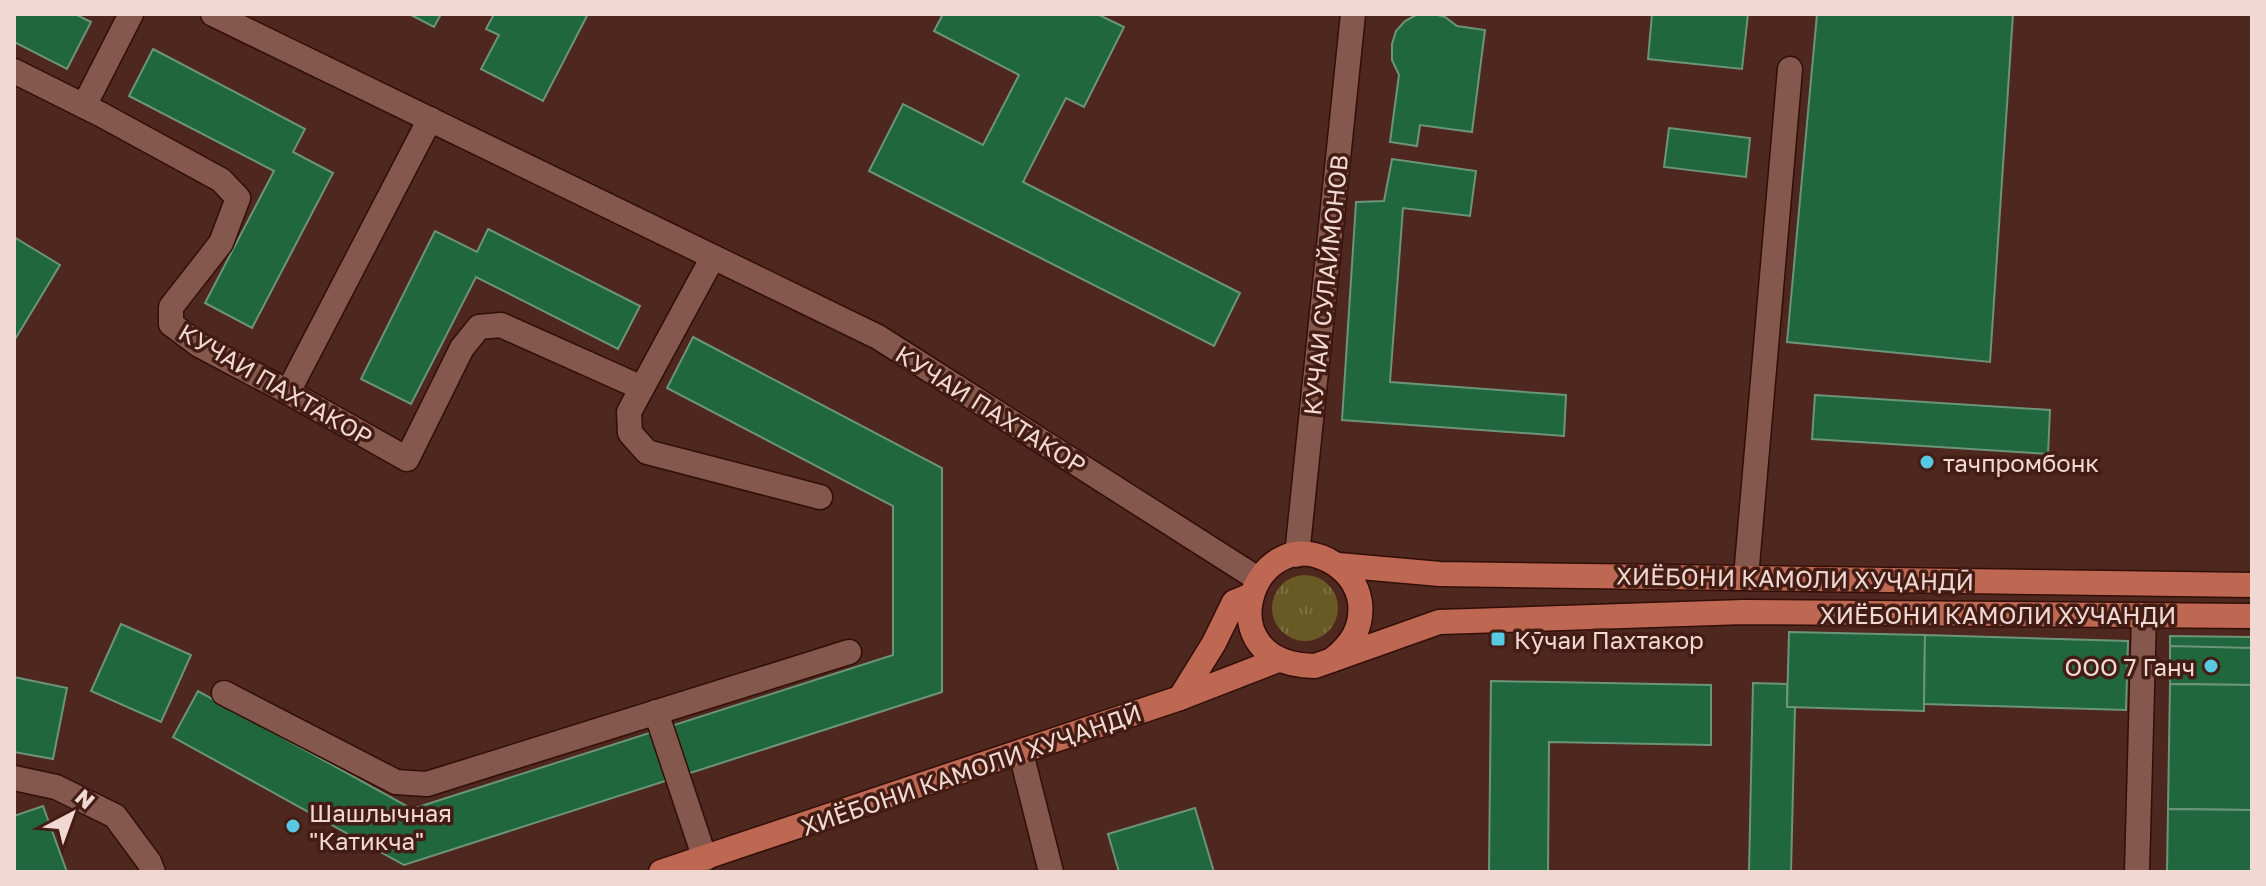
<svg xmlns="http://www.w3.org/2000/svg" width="2266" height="886" viewBox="0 0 2266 886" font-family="'Golos Text',sans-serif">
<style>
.grass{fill:url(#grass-tufts)}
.building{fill:#21673e;stroke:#6c9479;stroke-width:2}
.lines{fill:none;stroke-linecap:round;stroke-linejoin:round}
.minor-casing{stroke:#320e07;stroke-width:27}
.secondary-casing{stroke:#320e07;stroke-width:27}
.primary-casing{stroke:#320e07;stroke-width:27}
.minor{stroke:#84584d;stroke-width:24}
.secondary{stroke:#84584d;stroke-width:24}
.primary{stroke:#be6854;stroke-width:24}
.poi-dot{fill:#57c9e2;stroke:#431d14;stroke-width:3}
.labels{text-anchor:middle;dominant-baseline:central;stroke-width:7;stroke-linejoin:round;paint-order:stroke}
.street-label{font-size:24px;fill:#f2d8d2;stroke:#431d14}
.poi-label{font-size:24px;fill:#f2d8d2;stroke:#431d14;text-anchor:start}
</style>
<defs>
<pattern id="grass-tufts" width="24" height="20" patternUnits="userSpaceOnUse" patternTransform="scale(2)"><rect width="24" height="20" fill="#685925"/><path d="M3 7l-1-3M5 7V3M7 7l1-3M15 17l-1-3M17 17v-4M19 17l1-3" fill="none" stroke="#7e7044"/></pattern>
</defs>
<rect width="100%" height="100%" fill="#4e271e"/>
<!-- grass -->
<circle class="grass" cx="1305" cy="608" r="33"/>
<!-- building -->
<g class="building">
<path d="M14 14H75L91 22 67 69 14 42Z"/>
<path d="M409 14H441L434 27Z"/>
<path d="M494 14H588L543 101 481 69 499 35 486 29Z"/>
<path d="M943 14H1097L1124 27 1084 107 1066 98 1023 182 1240 293 1214 346 869 171 903 104 983 145 1019 75 934 31Z"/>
<path d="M1434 14 1445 17 1457 26 1485 30 1472 132 1420 125 1417 146 1390 142 1399 75 1392 60V44L1396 31 1405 21 1416 15Z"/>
<path d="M1652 14H1748L1742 69 1648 59Z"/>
<path d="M1817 14H2013L1990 362 1787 342Z"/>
<path d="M153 49 305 129 293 152 333 173 252 328 205 303 274 171 129 96Z"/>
<path d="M1669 128 1750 138 1746 177 1664 167Z"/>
<path d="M1392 159 1476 171 1470 216 1403 208 1390 382 1566 395 1564 436 1342 420 1356 202 1384 201Z"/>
<path d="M488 229 640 306 618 349 476 277 411 404 361 379 435 231 477 252Z"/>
<path d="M14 237 60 265 14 341Z"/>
<path d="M693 337 942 468V692L404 865 173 737 198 691 412 809 893 655V506L667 388Z"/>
<path d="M1815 395 2050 410 2048 454 1812 439Z"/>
<path d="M121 624 191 655 161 722 91 691Z"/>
<path d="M1789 632 1925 635 1924 711 1787 707Z"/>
<path d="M1925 635 2128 641 2126 710 1924 704Z"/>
<path d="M2170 636 2252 637V685L2170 684Z"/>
<path d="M2170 646 2252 648V685L2170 684Z"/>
<path d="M14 677 67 688 53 759 14 752Z"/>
<path d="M1491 681 1711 685V745L1549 742 1548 872H1489Z"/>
<path d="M1753 683 1787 684V707H1795L1791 872H1749Z"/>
<path d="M2170 684 2252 685V810L2168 809Z"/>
<path d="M43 806 67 872H14V816Z"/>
<path d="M1195 808 1214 872H1119L1108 834Z"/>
<path d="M2168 809 2252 810V872H2167Z"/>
</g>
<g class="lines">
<!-- minor casing -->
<g class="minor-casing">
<g id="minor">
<path d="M14 71 102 115 221 180 238 198 221 243 171 307V324L199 345 288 392 407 459 462 348 479 327 501 325 642 388"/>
<path d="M84 106 131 14"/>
<path d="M713 257 629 412 630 433 647 452 820 497"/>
<path d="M288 392 430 119"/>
<path d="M1746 577 1790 69"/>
<path d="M224 693 396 782 427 784 849 652"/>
<path d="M656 712 705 859"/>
<path d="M1021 753 1051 872"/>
<path d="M14 778 56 787 115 816 149 862 153 872"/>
<path d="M2137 872 2144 615"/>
</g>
</g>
<!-- secondary casing -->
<g class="secondary-casing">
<g id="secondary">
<path d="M213 14 878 337 1258 579"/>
<path d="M1297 555 1353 14"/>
</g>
</g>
<!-- primary casing -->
<g class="primary-casing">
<g id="primary">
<path d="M1338 565 1440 574 2252 585"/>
<path d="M1332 660C1351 645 1363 628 1360 602 1357 583 1345 569 1328 560 1252 522 1204 665 1315 666L1439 622 1744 612 2252 616"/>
<path d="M1180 698 1214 643 1234 602 1251 595"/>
<path d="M661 872 1180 698 1278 660"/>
</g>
</g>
<!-- minor -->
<use href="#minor" class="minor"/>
<!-- secondary -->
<use href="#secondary" class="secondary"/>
<!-- primary -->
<use href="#primary" class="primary"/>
</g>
<!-- markers -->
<g class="poi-dot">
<circle cx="1927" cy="462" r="8"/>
<rect x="1490" y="631" width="16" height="16" rx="4"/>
<circle cx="2211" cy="666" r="8"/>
<circle cx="293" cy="826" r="8"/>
</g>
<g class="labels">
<!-- street labels -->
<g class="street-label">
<text transform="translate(1325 285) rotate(-84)">КУЧАИ СУЛАЙМОНОВ</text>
<text transform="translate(276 384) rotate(30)">КУЧАИ ПАХТАКОР</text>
<text transform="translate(991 409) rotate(32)">КУЧАИ ПАХТАКОР</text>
<text transform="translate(1795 578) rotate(1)">ХИЁБОНИ КАМОЛИ ХУҶАНДӢ</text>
<text x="1998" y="614">ХИЁБОНИ КАМОЛИ ХУЧАНДИ</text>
<text transform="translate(971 769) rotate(-19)">ХИЁБОНИ КАМОЛИ ХУҶАНДӢ</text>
</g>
<!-- poi labels -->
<g class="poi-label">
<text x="1943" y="462">тачпромбонк</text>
<text x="1514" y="639">Кӯчаи Пахтакор</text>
<text x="2195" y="666" text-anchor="end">ООО 7 Ганч</text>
<text x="309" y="812">Шашлычная<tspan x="309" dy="28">"Катикча"</tspan></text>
</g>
</g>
<!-- border -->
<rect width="2266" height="886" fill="none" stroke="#f2d8d2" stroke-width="32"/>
<!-- north arrow -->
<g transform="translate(72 814) rotate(41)" stroke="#431d14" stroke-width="6" paint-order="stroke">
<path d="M0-6L14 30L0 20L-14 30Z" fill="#f2d8d2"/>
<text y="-12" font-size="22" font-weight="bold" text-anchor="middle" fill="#f2d8d2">N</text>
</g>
</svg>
